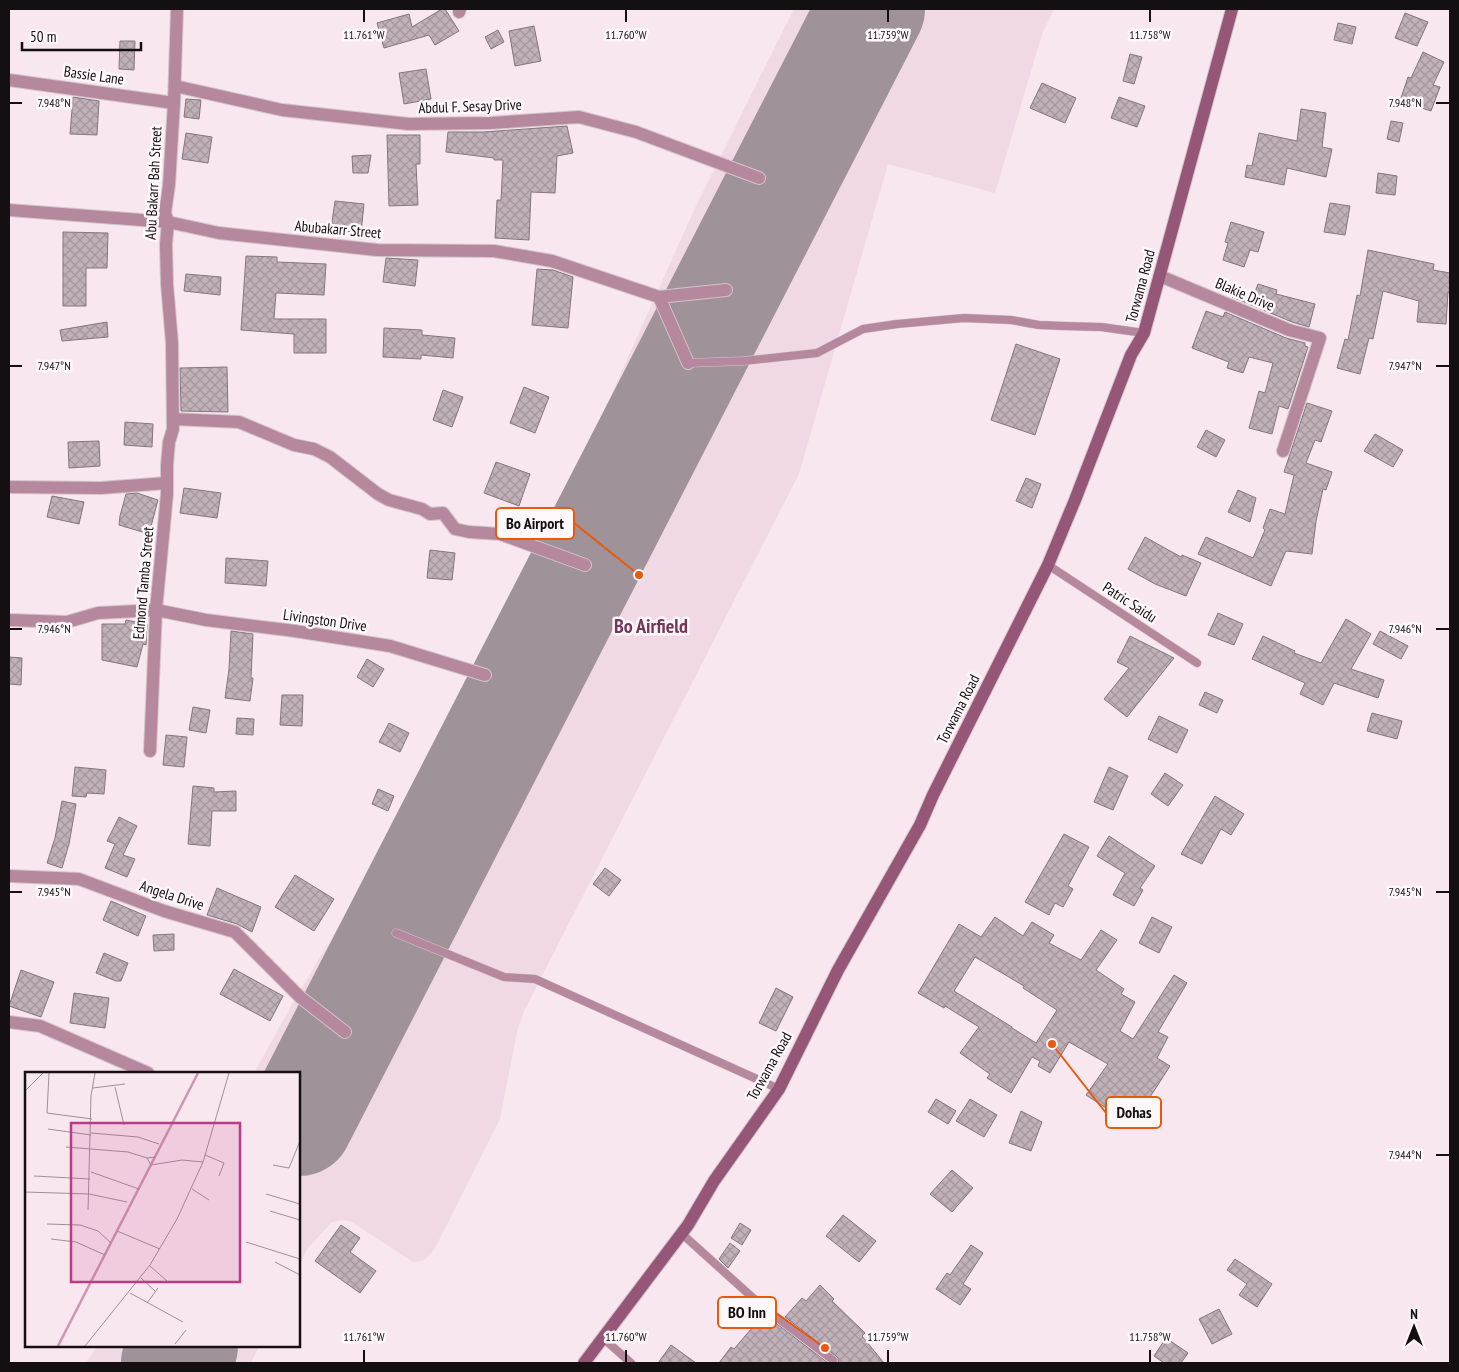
<svg xmlns="http://www.w3.org/2000/svg" width="1459" height="1372" viewBox="0 0 1459 1372" font-family="'PT Sans Narrow',sans-serif">
<style>
.built{fill:#f0d8e4}
.lines{fill:none;stroke-linecap:round;stroke-linejoin:round}
.runway{stroke:#9f9298;stroke-width:108}
.building{fill:url(#building-cross-hatch);stroke:#84767d;fill-rule:evenodd}
.lane-casing{stroke:#d4c4cb;stroke-width:9}
.street-casing{stroke:#d4c4cb;stroke-width:14}
.secondary-casing{stroke:#d4c4cb;stroke-width:14}
.lane{stroke:#b5889e;stroke-width:8}
.street{stroke:#b5889e;stroke-width:12}
.secondary{stroke:#965678;stroke-width:12}
.ticks{fill:none;stroke:#140f11;stroke-width:2}
.labels{text-anchor:middle;dominant-baseline:central;stroke-width:5;stroke-linejoin:round;paint-order:stroke}
.street-label{font-size:15px;fill:#140f11;stroke:#fef8fb}
.district-label{font-size:20px;font-weight:bold;fill:#743558;stroke:#fef8fb}
.inset-river{fill:none;stroke:#cf95b2;stroke-width:2.5}
.inset-road{fill:none;stroke:#9d9196;stroke-width:1}
.view{fill:#ba3b87;fill-opacity:0.15;stroke:#ba3b87;stroke-width:2.5}
.inset-edge{fill:none;stroke:#140f11;stroke-width:2.5}
.ticks-label{font-size:12px;text-anchor:middle;fill:#140f11;stroke:#fef8fb;stroke-width:5;stroke-linejoin:round;paint-order:stroke}
.leader{fill:none;stroke:#e8590c;stroke-width:2}
.callout-dot{fill:#e8590c;stroke:#fef8fb;stroke-width:2}
.callout{fill:#fef8fb;stroke:#e8590c;stroke-width:2}
.callout-label{font-size:16px;text-anchor:middle;font-weight:bold;fill:#140f11}
</style>
<defs>
<pattern id="building-cross-hatch" width="8" height="8" patternUnits="userSpaceOnUse" patternTransform="scale(1.25)"><rect width="8" height="8" fill="#c0b0b8"/><path d="M0 0l8 8M0 8l8-8" fill="none" stroke="#a4969d"/></pattern>
</defs>
<rect width="100%" height="100%" fill="#f8e7ef"/>
<!-- built -->
<g class="built">
<path d="M794 9H1054L1042 34 995 193 888 164 799 474 524 1011 517 1032 500 1119 434 1250 423 1261 413 1262 350 1221 341 1220 332 1222 307 1249 299 1266V1073H254L295 999 471 707 695 208Z"/>
<path d="M97 1346H259L251 1363H86Z"/>
</g>
<g class="lines">
<!-- runway -->
<g class="runway">
<path d="M299 1122 871 9"/>
<path d="M175 1363 184 1346"/>
</g>
</g>
<!-- building -->
<g class="building">
<path d="M442 9H445L459 31 435 45 429 35 384 48 377 23 409 14 412 27Z"/>
<path d="M1405 13 1428 22 1417 46 1395 38Z"/>
<path d="M1338 23 1356 27 1352 44 1334 40Z"/>
<path d="M534 26 541 61 515 66 509 31Z"/>
<path d="M498 30 504 42 491 49 485 37Z"/>
<path d="M120 41H135L134 70 119 69Z"/>
<path d="M1423 52 1444 62 1433 85 1440 87 1431 111 1400 101 1408 77 1411 78Z"/>
<path d="M1130 54 1142 57 1134 84 1123 81Z"/>
<path d="M426 69 431 99 404 104 399 73Z"/>
<path d="M1042 83 1076 98 1065 123 1030 108Z"/>
<path d="M73 97 99 101 97 135 70 134Z"/>
<path d="M1119 97 1145 106 1137 127 1111 118Z"/>
<path d="M186 99 201 100 199 119 184 117Z"/>
<path d="M1301 109 1326 113 1322 147 1332 149 1326 177 1287 168 1284 185 1245 177 1247 165 1252 166 1259 133 1297 141Z"/>
<path d="M1391 121 1403 123 1399 142 1387 139Z"/>
<path d="M567 126 573 153 557 156 555 193 531 192 529 240 495 238 497 200H501L503 160H494V158L446 152 448 132H484Z"/>
<path d="M186 133 212 137 208 163 182 159Z"/>
<path d="M387 135H420V164H416L418 205 389 206Z"/>
<path d="M371 155 368 173H353L352 156Z"/>
<path d="M1378 173 1397 176 1395 195 1376 193Z"/>
<path d="M335 201 364 204 361 233 331 229Z"/>
<path d="M1330 203 1350 206 1345 235 1324 232Z"/>
<path d="M1231 222 1264 232 1258 252 1250 250 1244 267 1223 260 1228 243 1225 242Z"/>
<path d="M63 232 108 233 107 268H86V306H63Z"/>
<path d="M1368 250 1434 264 1433 270 1450 273V293L1448 292 1446 324 1417 322 1419 301 1383 291 1373 339 1369 338 1360 374 1337 368 1345 339 1348 340 1357 295 1360 296Z"/>
<path d="M246 256 277 257V262L326 264 324 295 276 293 274 319H326V353H294V334L241 330Z"/>
<path d="M386 258 418 260 415 286 383 282Z"/>
<path d="M537 269 553 270 573 277 568 328 532 325Z"/>
<path d="M186 274 221 277 220 295 184 291Z"/>
<path d="M1258 284 1277 290 1276 294 1315 304 1309 327 1292 322 1232 297 1251 303Z"/>
<path d="M1206 311 1223 317 1225 312 1286 338 1305 343V346L1308 347 1288 409 1279 406 1272 434 1249 428 1259 391 1265 393 1273 363 1249 357 1243 373 1227 368 1229 362 1192 348Z"/>
<path d="M107 322 108 337 62 341 60 330Z"/>
<path d="M384 328 422 330V335L455 338 453 358 421 355V359L383 357Z"/>
<path d="M1016 344 1060 359 1035 435 991 420Z"/>
<path d="M227 367 228 412 181 411 180 368Z"/>
<path d="M524 387 549 397 535 433 510 423Z"/>
<path d="M443 390 463 397 452 427 433 420Z"/>
<path d="M1307 403 1332 411 1321 442 1315 440 1306 463 1332 472 1326 490 1323 489 1316 521 1312 554 1286 551 1271 586 1198 554 1206 537 1253 558 1265 530 1263 528 1270 509 1285 514 1294 475 1284 472Z"/>
<path d="M125 422 153 424 152 447 124 445Z"/>
<path d="M1206 430 1225 440 1216 457 1197 447Z"/>
<path d="M1375 434 1403 450 1393 467 1364 451Z"/>
<path d="M99 441 100 466 69 468 68 442Z"/>
<path d="M496 462 530 474 519 506 484 493Z"/>
<path d="M1026 478 1041 484 1032 508 1016 501Z"/>
<path d="M184 488 221 493 217 518 180 513Z"/>
<path d="M1238 490 1256 498 1250 522 1228 512Z"/>
<path d="M137 493 158 500 149 534 119 525 120 516 126 494Z"/>
<path d="M52 496 84 502 79 524 47 517Z"/>
<path d="M1145 537 1181 557 1182 555 1201 563 1186 596 1155 584 1128 569Z"/>
<path d="M430 550 455 553 452 580 427 578Z"/>
<path d="M226 558 268 561 266 586 225 583Z"/>
<path d="M1218 613 1243 624 1234 645 1208 635Z"/>
<path d="M1346 619 1371 634 1351 669 1384 680 1378 698 1334 683 1323 705 1300 694 1305 683 1252 659 1263 636 1295 651 1294 653 1321 663Z"/>
<path d="M126 620 147 624 146 645 143 644 137 667 102 660V624H125Z"/>
<path d="M231 631 253 634 251 678H253L250 701 225 698 229 669Z"/>
<path d="M1380 631 1408 646 1401 659 1373 644Z"/>
<path d="M1130 636 1174 658 1127 717 1104 699 1129 668 1117 662Z"/>
<path d="M9 657 22 658 21 685 9 684Z"/>
<path d="M367 659 384 669 373 687 357 677Z"/>
<path d="M1205 692 1223 700 1217 713 1199 705Z"/>
<path d="M282 695H303L302 726 280 725Z"/>
<path d="M193 707 210 710 206 733 189 730Z"/>
<path d="M1372 713 1402 721 1397 739 1367 731Z"/>
<path d="M1159 716 1188 730 1177 753 1148 739Z"/>
<path d="M237 718 254 719 253 735 236 734Z"/>
<path d="M389 723 409 733 400 752 379 742Z"/>
<path d="M166 735 187 737 184 767 163 765Z"/>
<path d="M75 767 106 770 104 794 87 793 86 797 72 796Z"/>
<path d="M1109 767 1128 776 1113 810 1094 802Z"/>
<path d="M1165 773 1183 785 1168 806 1151 794Z"/>
<path d="M193 786 214 788V792L236 791V811H212L210 846 188 844Z"/>
<path d="M378 789 394 796 388 811 372 804Z"/>
<path d="M1215 796 1244 814 1231 835 1221 829 1202 864 1181 854Z"/>
<path d="M62 801 76 804 69 844 62 868 47 863 55 838Z"/>
<path d="M119 817 137 826 123 855 135 859 127 877 105 868 115 844 107 841Z"/>
<path d="M1064 834 1089 847 1068 886 1073 889 1063 907 1055 903 1049 915 1025 902Z"/>
<path d="M1109 836 1155 866 1140 888 1143 890 1134 906 1113 895 1125 873 1097 856Z"/>
<path d="M605 868 621 880 609 896 593 884Z"/>
<path d="M295 875 334 899 314 931 275 907Z"/>
<path d="M217 888 261 907 252 932 237 924 207 915Z"/>
<path d="M111 901 146 916 138 936 103 920Z"/>
<path d="M995 917 1023 936 1032 922 1054 935 1049 943 1081 960 1101 930 1117 940 1096 970 1124 989 1121 994 1135 1002 1120 1031 1133 1039 1174 975 1187 983 1158 1032 1168 1037 1157 1058 1170 1066 1132 1125 1086 1095 1108 1064 1069 1042 1050 1073 1038 1066 1040 1061 1032 1057 1011 1093 987 1078 990 1074 960 1053 979 1027 945 1006 944 1008 918 993 959 924 981 937ZM975 957 1024 986 1023 988 1057 1010 1036 1043 1012 1028V1027L954 991Z"/>
<path d="M1152 917 1172 927 1159 953 1139 943Z"/>
<path d="M174 934V950L154 951 153 935Z"/>
<path d="M104 953 128 963 121 981H116L96 973Z"/>
<path d="M234 969 283 996 270 1021 220 994Z"/>
<path d="M21 970 54 982 41 1017 9 1006Z"/>
<path d="M776 988 793 997 776 1031 759 1023Z"/>
<path d="M74 993 109 998 105 1028 70 1023Z"/>
<path d="M936 1099 956 1111 948 1124 928 1112Z"/>
<path d="M970 1099 997 1115 984 1137 956 1121Z"/>
<path d="M1021 1111 1042 1122 1031 1151 1009 1143Z"/>
<path d="M952 1170 973 1188 952 1212 930 1194Z"/>
<path d="M843 1215 876 1241 859 1262 826 1236Z"/>
<path d="M740 1223 751 1230 742 1245 731 1238Z"/>
<path d="M341 1225 360 1238 350 1252 376 1271 360 1293 315 1261Z"/>
<path d="M730 1243 740 1251 728 1268 719 1259Z"/>
<path d="M971 1245 983 1253 963 1284 971 1289 960 1305 936 1289 947 1273 950 1275Z"/>
<path d="M1235 1259 1272 1284 1257 1307 1239 1295 1247 1284 1227 1270Z"/>
<path d="M820 1285 834 1299 832 1301 865 1333 862 1336 884 1363H838V1358L836 1356 785 1317 802 1298 806 1301Z"/>
<path d="M1219 1309 1232 1334 1212 1344 1199 1319Z"/>
<path d="M764 1314 828 1363H719L731 1347 734 1349Z"/>
<path d="M1166 1338 1188 1353 1181 1363H1164L1154 1356Z"/>
<path d="M671 1345 696 1363H658Z"/>
</g>
<g class="lines">
<!-- lane casing -->
<g class="lane-casing">
<g id="lane">
<path d="M688 363 743 361 817 353 863 329 897 324 964 318 1011 320 1039 325 1064 326 1101 327 1144 333"/>
<path d="M1048 565 1197 663"/>
<path d="M396 933 504 977 535 979 779 1089"/>
<path d="M681 1233 763 1307 833 1360"/>
<path d="M603 1338 631 1363"/>
</g>
</g>
<!-- street casing -->
<g class="street-casing">
<g id="street">
<path d="M459 12 460 9"/>
<path d="M9 80 174 103"/>
<path d="M175 86 282 110 409 124 490 123 579 117 636 132 759 178"/>
<path d="M9 210 168 222 219 233 377 250 494 251 552 261 659 297"/>
<path d="M1160 276 1289 330 1320 338 1283 451"/>
<path d="M688 363 659 297 726 290"/>
<path d="M173 419 239 422 294 445 314 449 330 457 378 494 389 500 422 509 430 514 443 513 455 529 469 532 500 534 585 565"/>
<path d="M9 487 101 488 167 483"/>
<path d="M9 620 67 622 98 613 156 610 206 620 295 631 390 646 485 675"/>
<path d="M150 751 156 610 167 494V465L169 442 173 429 172 343 167 284 166 244 168 222 165 213 169 185 174 103 177 9"/>
<path d="M9 876 79 879 164 911 235 932 300 997 345 1032"/>
<path d="M9 1022 40 1026 148 1073"/>
</g>
</g>
<!-- secondary casing -->
<g class="secondary-casing">
<path id="secondary" d="M584 1363 688 1225 714 1181 779 1089 838 970 920 825 933 795 1048 565 1075 500 1131 355 1144 333 1232 9"/>
</g>
<!-- lane -->
<use href="#lane" class="lane"/>
<!-- street -->
<use href="#street" class="street"/>
<!-- secondary -->
<use href="#secondary" class="secondary"/>
</g>
<!-- ticks -->
<path class="ticks" d="M364 10V22M626 10V22M888 10V22M1150 10V22M10 103H22M1436 103H1449M10 366H22M1436 366H1449M10 629H22M1436 629H1449M10 892H22M1436 892H1449M1436 1155H1449M364 1350V1362M626 1350V1362M888 1350V1362M1150 1350V1362"/>
<g class="labels">
<!-- street labels -->
<g class="street-label">
<text transform="translate(94 75) rotate(8)">Bassie Lane</text>
<text transform="translate(470 106) rotate(-2)">Abdul F. Sesay Drive</text>
<text transform="translate(153 183) rotate(-87)">Abu Bakarr Bah Street</text>
<text transform="translate(338 229) rotate(5)">Abubakarr Street</text>
<text transform="translate(1140 286) rotate(-75)">Torwama Road</text>
<text transform="translate(1245 294) rotate(23)">Blakie Drive</text>
<text transform="translate(143 583) rotate(-85)">Edmond Tamba Street</text>
<text transform="translate(1130 602) rotate(33)">Patric Saidu</text>
<text transform="translate(325 620) rotate(8)">Livingston Drive</text>
<text transform="translate(958 709) rotate(-63)">Torwama Road</text>
<text transform="translate(172 895) rotate(18)">Angela Drive</text>
<text transform="translate(769 1066) rotate(-61)">Torwama Road</text>
</g>
<!-- district labels -->
<g class="district-label">
<text x="651" y="626">Bo Airfield</text>
</g>
</g>
<!-- overview -->
<g transform="translate(25 1072)">
<rect width="275" height="275" fill="#f8e7ef"/>
<path class="inset-river" d="M33 274 173 1"/>
<path class="inset-road" d="M24 1 22 41 67 47M90 15 99 53M68 16 100 12M0 19 18 1M23 57 66 63M66 61 113 65 134 72M41 75 103 80 122 86M180 83 199 91 194 104M130 85 122 86 126 93 157 88 178 90M248 93 264 96 275 69M66 100 114 117M9 104 65 107M167 117 184 128M0 120 64 122 102 130M241 122 275 132M63 138 66 24 70 1M245 139 275 148M22 152 55 153 73 159 86 171M92 159 135 177M26 167 51 170 80 183M221 170 275 187M250 190 275 203M125 194 142 209M116 206 130 219M105 221 158 250M122 231 133 216M150 272 161 258M60 274 125 193 152 147 178 90 204 1"/>
<path class="view" d="M46 51H215V210H46Z"/>
<rect width="275" height="275" class="inset-edge"/>
</g>
<g class="ticks-label">
<text x="364" y="39">11.761°W</text>
<text x="626" y="39">11.760°W</text>
<text x="888" y="39">11.759°W</text>
<text x="1150" y="39">11.758°W</text>
<text x="54" y="107">7.948°N</text>
<text x="1405" y="107">7.948°N</text>
<text x="54" y="370">7.947°N</text>
<text x="1405" y="370">7.947°N</text>
<text x="54" y="633">7.946°N</text>
<text x="1405" y="633">7.946°N</text>
<text x="54" y="896">7.945°N</text>
<text x="1405" y="896">7.945°N</text>
<text x="1405" y="1159">7.944°N</text>
<text x="364" y="1341">11.761°W</text>
<text x="626" y="1341">11.760°W</text>
<text x="888" y="1341">11.759°W</text>
<text x="1150" y="1341">11.758°W</text>
</g>
<!-- callouts -->
<path class="leader" d="M639 575L574 523M1052 1044L1106 1113M825 1348L776 1313"/>
<g class="callout-dot">
<circle cx="639" cy="575" r="5"/>
<circle cx="1052" cy="1044" r="5"/>
<circle cx="825" cy="1348" r="5"/>
</g>
<g class="callout">
<rect x="496" y="508" width="78" height="31" rx="5"/>
<rect x="1106" y="1097" width="55" height="31" rx="5"/>
<rect x="718" y="1297" width="58" height="31" rx="5"/>
</g>
<g class="callout-label">
<text x="535" y="529">Bo Airport</text>
<text x="1134" y="1118">Dohas</text>
<text x="747" y="1318">BO Inn</text>
</g>
<!-- border -->
<rect width="1459" height="1372" fill="none" stroke="#140f11" stroke-width="20"/>
<!-- north arrow -->
<g transform="translate(1414 1327)" stroke="#fef8fb" stroke-width="4" paint-order="stroke">
<path d="M0-4L9 19L0 12L-9 19Z" fill="#140f11"/>
<text y="-8" font-size="14" font-weight="bold" text-anchor="middle" fill="#140f11">N</text>
</g>
<!-- scale -->
<path d="M22 42v8h119v-8" fill="none" stroke="#140f11" stroke-width="2.5"/>
<text x="30" y="42" font-size="15" fill="#140f11" stroke="#fef8fb" stroke-width="4" paint-order="stroke">50 m</text>
</svg>
